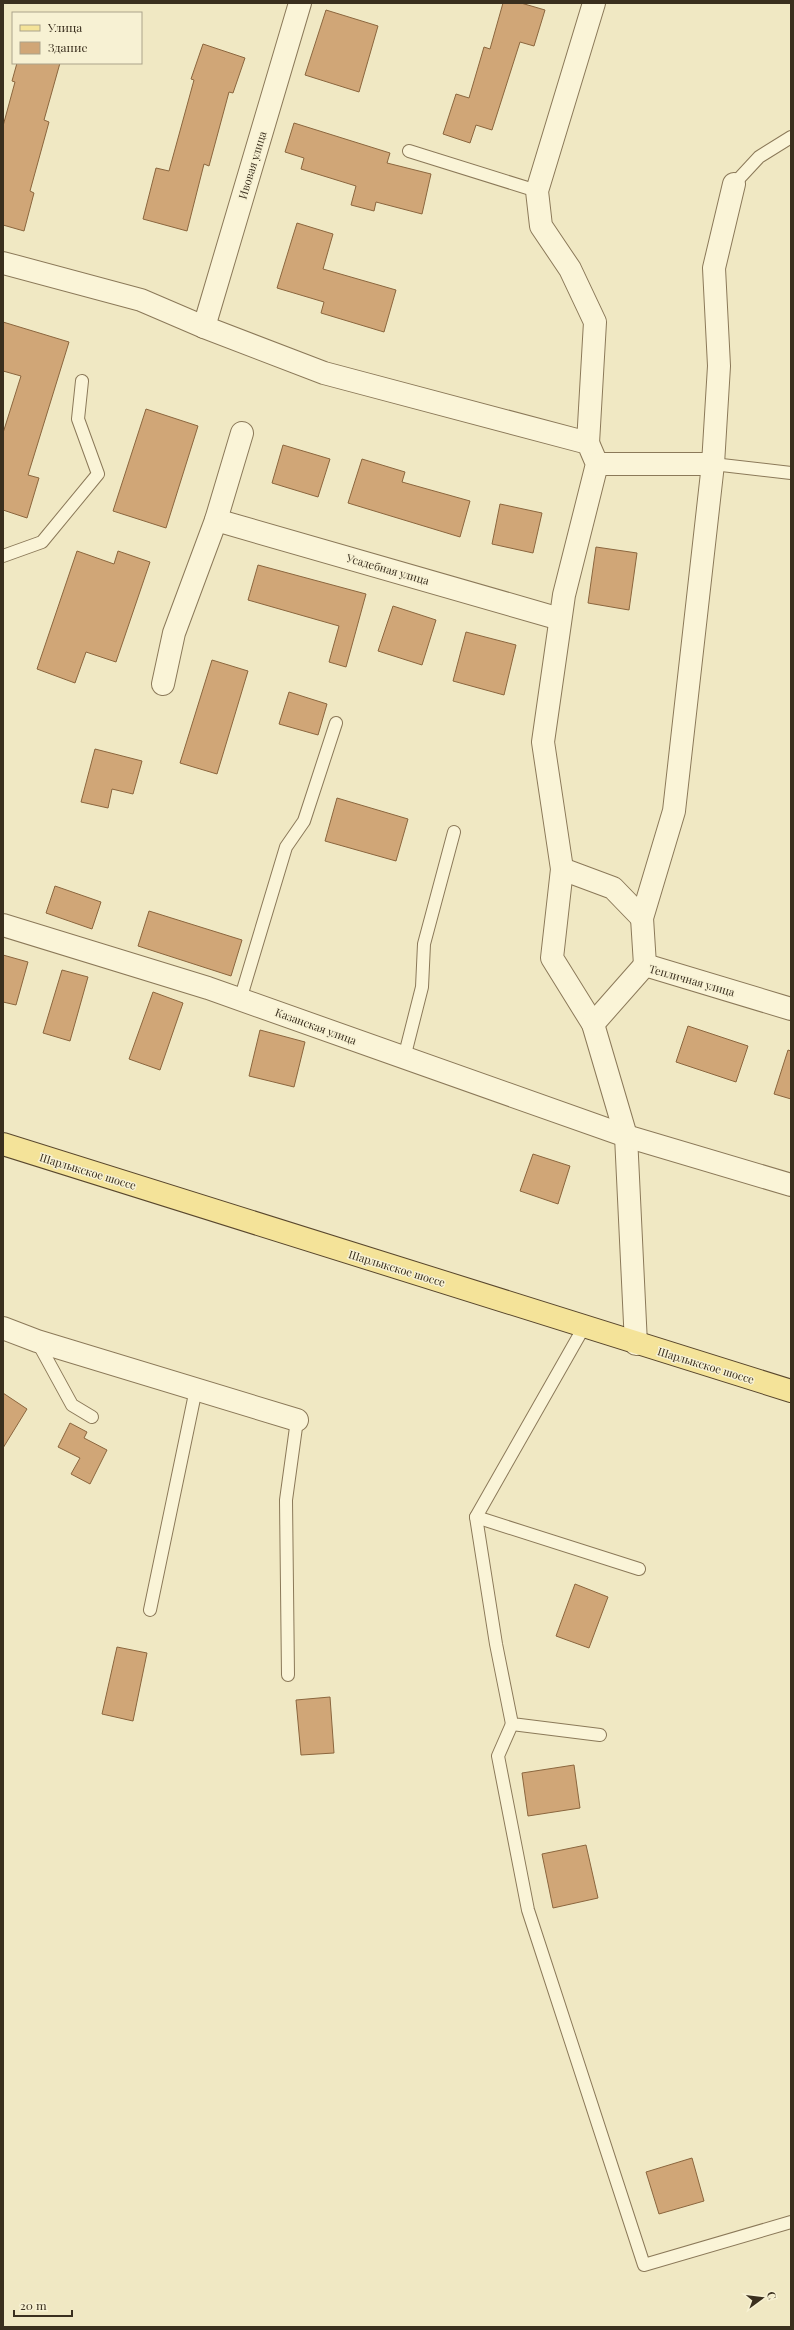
<svg xmlns="http://www.w3.org/2000/svg" width="794" height="2330" viewBox="0 0 794 2330" font-family="'Playfair Display',serif">
<style>
.building{fill:#d0a677;stroke:#8b663e}
.lines{fill:none;stroke-linecap:round;stroke-linejoin:round}
.service-casing{stroke:#8b7959;stroke-width:14}
.minor-casing{stroke:#8b7959;stroke-width:24}
.primary-casing{stroke:#59472d;stroke-width:24}
.service{stroke:#faf4d7;stroke-width:12}
.minor{stroke:#faf4d7;stroke-width:22}
.primary{stroke:#f4e399;stroke-width:22}
.labels{text-anchor:middle;dominant-baseline:central;stroke-width:3;stroke-linejoin:round;paint-order:stroke}
.street-label{font-size:11px;fill:#3a2f1e;stroke:#f7f1d3}
</style>
<rect width="100%" height="100%" fill="#f0e8c3"/>
<!-- building -->
<g class="building">
<path d="M503 3H521L545 10 534 46 520 42 492 130 476 125 470 143 443 134 456 94 469 98 484 47 490 49Z"/>
<path d="M326 10 378 26 359 92 305 75Z"/>
<path d="M203 44 245 58 233 93 229 92 209 166 204 164 187 231 143 219 156 168 169 171 194 80 191 79Z"/>
<path d="M17 63H60L44 120 49 122 30 191 34 193 24 231 3 225V126L15 82 12 81Z"/>
<path d="M294 123 390 153 387 163 431 174 422 214 376 202 374 211 351 205 356 186 301 169 304 158 285 152Z"/>
<path d="M297 223 333 234 323 269 396 290 384 332 321 313 324 302 277 288Z"/>
<path d="M3 322 69 342 28 475 39 478 27 518 3 510V433L21 376 3 371Z"/>
<path d="M146 409 198 426 166 528 113 511Z"/>
<path d="M283 445 330 459 318 497 272 483Z"/>
<path d="M362 459 405 472 402 482 470 501 460 537 348 503Z"/>
<path d="M500 504 542 513 533 553 492 544Z"/>
<path d="M596 547 637 553 629 610 588 603Z"/>
<path d="M77 551 114 564 118 551 150 562 116 662 86 652 75 683 37 669Z"/>
<path d="M258 565 366 594 346 667 329 662 339 626 248 600Z"/>
<path d="M393 606 436 620 422 665 378 651Z"/>
<path d="M466 632 516 645 504 695 453 681Z"/>
<path d="M212 660 248 671 217 774 180 763Z"/>
<path d="M289 692 327 704 318 735 279 724Z"/>
<path d="M95 749 142 761 133 794 112 789 108 808 81 802Z"/>
<path d="M337 798 408 819 396 861 325 841Z"/>
<path d="M55 886 101 902 92 929 46 913Z"/>
<path d="M149 911 242 940 231 976 138 946Z"/>
<path d="M3 955 28 962 16 1005 3 1002Z"/>
<path d="M62 970 88 977 70 1041 43 1033Z"/>
<path d="M153 992 183 1003 160 1070 129 1059Z"/>
<path d="M688 1026 748 1046 736 1082 676 1062Z"/>
<path d="M260 1030 305 1042 294 1087 249 1076Z"/>
<path d="M788 1050 791 1051V1099L774 1094Z"/>
<path d="M533 1154 570 1166 558 1204 520 1191Z"/>
<path d="M3 1393 27 1409 3 1448Z"/>
<path d="M70 1423 87 1432 84 1438 107 1450 90 1484 71 1474 80 1458 58 1447Z"/>
<path d="M575 1584 608 1597 589 1648 556 1636Z"/>
<path d="M117 1647 147 1653 133 1721 102 1714Z"/>
<path d="M330 1697 334 1753 301 1755 296 1700Z"/>
<path d="M574 1765 580 1808 528 1816 522 1773Z"/>
<path d="M586 1845 598 1898 553 1908 542 1854Z"/>
<path d="M692 2158 704 2201 659 2214 646 2172Z"/>
</g>
<g class="lines">
<!-- service casing -->
<g class="service-casing">
<g id="service">
<path d="M409 151 537 191"/>
<path d="M734 184 759 157 791 137"/>
<path d="M713 464 791 473"/>
<path d="M3 556 42 542 98 474 78 419 82 381"/>
<path d="M240 1000 286 847 304 821 336 723"/>
<path d="M404 1058 422 987 424 944 454 832"/>
<path d="M584 1327 476 1517 496 1644 512 1724 600 1735"/>
<path d="M37 1341 72 1405 92 1417"/>
<path d="M476 1517 639 1569"/>
<path d="M150 1610 196 1389"/>
<path d="M288 1675 286 1500 297 1420"/>
<path d="M512 1724 498 1756 528 1910 644 2265 791 2222"/>
</g>
</g>
<!-- minor casing -->
<g class="minor-casing">
<g id="minor">
<path d="M3 263 141 300 204 327 324 373 588 443 597 464 564 595 543 742 562 869 552 958 593 1024 626 1136 636 1344"/>
<path d="M204 327 300 3"/>
<path d="M588 443 595 322 570 269 541 226 537 191 594 3"/>
<path d="M597 464H713"/>
<path d="M216 520 560 619"/>
<path d="M163 684 174 633 216 520 242 433"/>
<path d="M562 869 613 888 642 918"/>
<path d="M3 925 208 988 626 1136 791 1185"/>
<path d="M645 965 642 918 674 811 713 464 719 366 714 268 734 184"/>
<path d="M593 1024 645 965 791 1009"/>
<path d="M3 1328 37 1341 297 1420"/>
</g>
</g>
<!-- primary casing -->
<g class="primary-casing">
<path id="primary" d="M3 1144 791 1391"/>
</g>
<!-- service -->
<use href="#service" class="service"/>
<!-- minor -->
<use href="#minor" class="minor"/>
<!-- primary -->
<use href="#primary" class="primary"/>
</g>
<g class="labels">
<!-- street labels -->
<g class="street-label">
<text transform="translate(252 165) rotate(-73)">Ивовая улица</text>
<text transform="translate(388 569) rotate(16)">Усадебная улица</text>
<text transform="translate(692 980) rotate(16)">Тепличная улица</text>
<text transform="translate(316 1026) rotate(20)">Казанская улица</text>
<text transform="translate(88 1171) rotate(17)">Шарлыкское шоссе</text>
<text transform="translate(397 1268) rotate(17)">Шарлыкское шоссе</text>
<text transform="translate(706 1365) rotate(17)">Шарлыкское шоссе</text>
</g>
</g>
<!-- border -->
<rect width="794" height="2330" fill="none" stroke="#3a2f1e" stroke-width="8"/>
<!-- legend -->
<rect x="12" y="12" width="130" height="52" fill="#f7f1d3" stroke="#aba38b"/>
<rect x="20" y="25" width="20" height="6" fill="#f4e399" stroke="#aba38b"/>
<text x="48" y="32" font-size="12" fill="#3a2f1e">Улица</text>
<rect x="20" y="42" width="20" height="12" fill="#d0a677" stroke="#aba38b"/>
<text x="48" y="52" font-size="12" fill="#3a2f1e">Здание</text>
<!-- north arrow -->
<g transform="translate(762 2298) rotate(75)" stroke="#f7f1d3" stroke-width="3" paint-order="stroke">
<path d="M0-3L7 15L0 10L-7 15Z" fill="#3a2f1e"/>
<text y="-6" font-size="11" font-weight="bold" text-anchor="middle" fill="#3a2f1e">С</text>
</g>
<!-- scale -->
<path d="M14 2310v6h58v-6" fill="none" stroke="#3a2f1e" stroke-width="2"/>
<text x="20" y="2310" font-size="12" fill="#3a2f1e" stroke="#f7f1d3" stroke-width="3" paint-order="stroke">20 m</text>
</svg>
